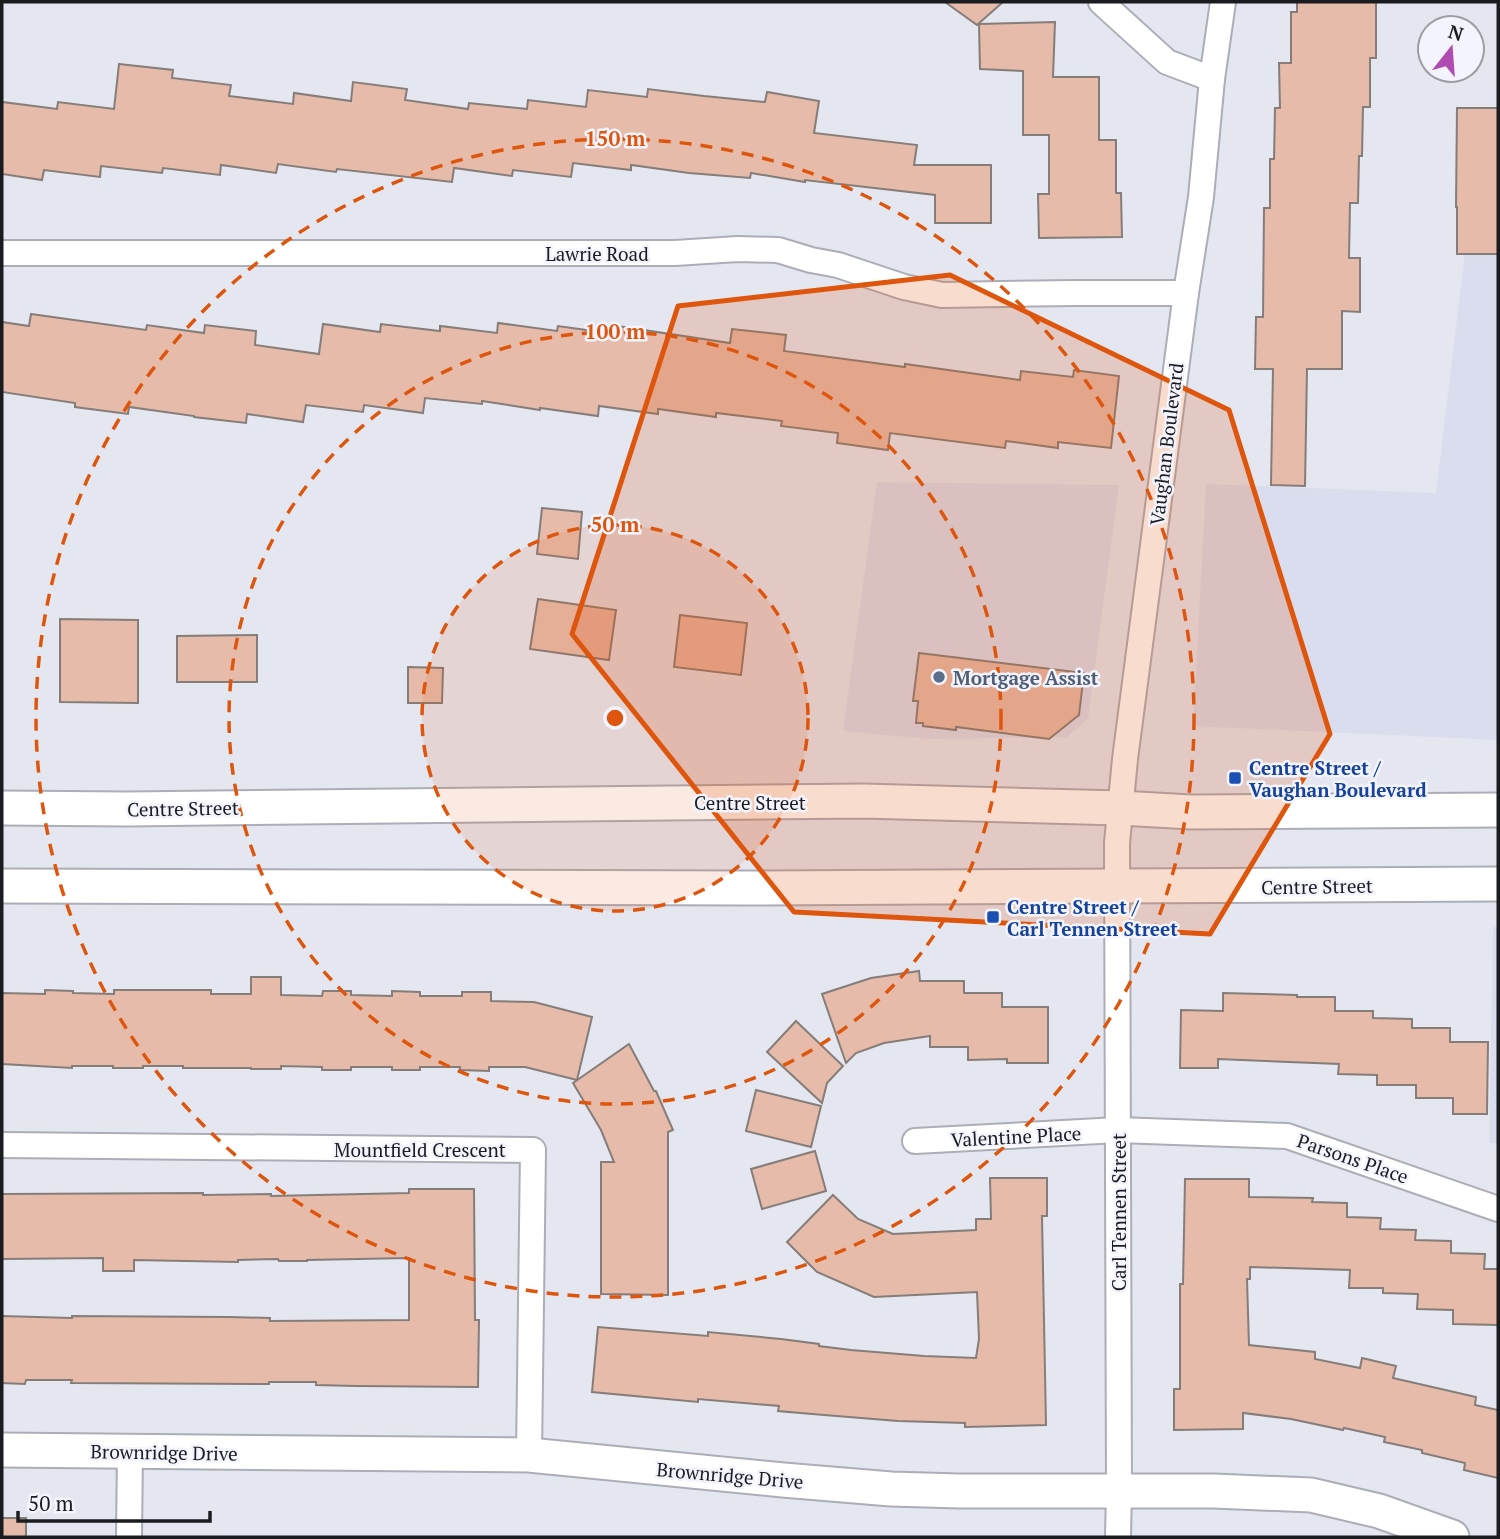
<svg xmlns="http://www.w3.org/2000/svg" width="1500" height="1539" viewBox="0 0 1500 1539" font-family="'PT Serif',serif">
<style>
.built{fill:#dadded}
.building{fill:#e6bbaa;stroke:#857d79;stroke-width:2}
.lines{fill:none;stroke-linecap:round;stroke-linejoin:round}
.street-casing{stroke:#acadb6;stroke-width:28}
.secondary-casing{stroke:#acadb6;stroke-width:37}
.street{stroke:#fff;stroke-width:24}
.secondary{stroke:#fff;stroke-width:33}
.marked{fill:#de560d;fill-opacity:0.2;stroke:#de560d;stroke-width:5;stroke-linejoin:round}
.ring{fill:none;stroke:#de560d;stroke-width:3.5;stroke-dasharray:12 9}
.service-dot{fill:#5c6f8a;stroke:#f3f4fd;stroke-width:2.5}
.transit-dot{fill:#1a4fb4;stroke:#f3f4fd;stroke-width:2.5}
.labels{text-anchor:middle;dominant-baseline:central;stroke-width:5;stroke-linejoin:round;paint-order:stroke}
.street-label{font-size:19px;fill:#1b1c1f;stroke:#f3f4fd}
.service-label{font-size:19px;font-weight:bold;fill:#4e5e75;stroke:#f3f4fd;text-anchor:start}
.transit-label{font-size:19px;font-weight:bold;fill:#164399;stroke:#f3f4fd;text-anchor:start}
.centre{fill:#de560d;stroke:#f3f4fd;stroke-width:3.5}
.ring-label{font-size:21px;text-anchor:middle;font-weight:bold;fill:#de560d;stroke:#f3f4fd;stroke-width:5;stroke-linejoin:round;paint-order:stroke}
</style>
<rect width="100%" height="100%" fill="#e5e7f0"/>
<!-- built -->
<g class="built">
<path d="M1465 252 1498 253V740L1193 726 1206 484 1436 493Z"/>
<path d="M877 482 1119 485 1088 719 1067 737 927 739 843 731Z"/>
<path d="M1493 927H1498V1143H1489Z"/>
</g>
<!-- building -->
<g class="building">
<path d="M945 2H1003L977 25Z"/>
<path d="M1297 2H1376V58H1370V107H1363L1362 156H1359L1358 203H1350L1349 258H1360V312L1342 311V369H1307L1305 486 1271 485 1273 369H1255L1256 317H1263L1264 208H1270V159H1274L1275 108H1280L1279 63H1291V12H1297Z"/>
<path d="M1055 22 1053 77H1099V140H1116V193H1121L1122 237 1039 238 1038 194H1049V135H1023V71L980 69 979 24Z"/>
<path d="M119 64 173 70 172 78 231 85 229 96 293 104 294 93 351 101 353 82 407 89 405 100 468 109 469 103 527 109 528 100 586 107 588 90 647 97 648 89 704 96 765 102 767 92 819 101 814 133 917 145 914 165H991V223H935V195L805 180V182L751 173 750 178 689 173 631 165V170L573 163 571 177 513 170 512 176 454 168 452 182 337 169 336 172 278 164 276 173 221 165 220 175 163 168 162 173 101 166 100 177 44 170 42 180 2 174V102L57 109 58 102 114 109Z"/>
<path d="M1457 108H1498V254H1457V207H1456Z"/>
<path d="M31 314 146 330 147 325 204 333 205 325 256 331 255 345 319 354 323 324 380 332 381 324 440 331V326L497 333 498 323 557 331 558 326 616 334 617 326 730 343 732 329 786 335 784 351 905 367V364L1020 380 1021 371 1073 377 1074 370 1119 376 1111 448 1058 442V448L1006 441 1005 448 890 433 888 450 837 443 838 433 781 426 782 421 716 413V417L658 409V414L599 406 598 416 540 408V410L482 401V404L425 398 423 413 364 405 363 412 306 405 303 422 247 414 246 423 194 417V416L129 407 128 414 75 407V403L2 392V322L29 326Z"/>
<path d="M542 508 582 512 578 559 537 554Z"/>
<path d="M538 599 616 610 609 660 530 649Z"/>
<path d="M680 615 747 623 741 675 674 667Z"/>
<path d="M60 619 138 620V703L60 702Z"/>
<path d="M257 635V682H177V636Z"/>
<path d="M919 653 1084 673 1079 715 1049 739 956 727V730L923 726V723H916L918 701H913Z"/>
<path d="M408 667 443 668 442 703H408Z"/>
<path d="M919 971 920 981H964V993H1002V1007H1048V1063H1007V1059L968 1060V1047H930V1036L884 1043 856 1053 846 1063 822 994 871 978Z"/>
<path d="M251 977H281V995L322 996 323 991H351V995L392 996V991L420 992V996H462V992H491V1001L534 1002 592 1017 577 1080 525 1067H489V1071L460 1070V1067H420V1070H392V1067H351V1070H322V1067L281 1066V1069H251V1068H183V1066H143V1068H113V1066H72V1068L2 1064V993L45 994V990L73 991V993L114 994V990H211V994H251Z"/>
<path d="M1223 993 1297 995V997H1335V1011H1373V1018L1412 1019V1028H1450V1042H1488L1487 1114H1453V1098H1416V1085H1377V1075L1338 1074 1339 1064 1218 1059V1068H1180L1181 1010 1223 1011Z"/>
<path d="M796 1021 843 1066 827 1083 822 1103 767 1052Z"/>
<path d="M629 1044 654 1091H656L673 1130 668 1132V1295L601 1294V1162H614L601 1130 573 1083Z"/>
<path d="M756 1090 821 1106 811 1147 746 1131Z"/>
<path d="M815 1151 826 1191 762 1209 751 1169Z"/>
<path d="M990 1178H1047V1216H1042L1046 1425 965 1427V1423L898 1421 812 1414 778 1411 779 1406 698 1399V1402L592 1392 598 1327 708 1336V1332L781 1339 819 1344V1346L851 1350 924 1356 976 1358 979 1339 977 1292 874 1297 817 1272 787 1242 833 1195 858 1219 893 1234 976 1230V1219H991Z"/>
<path d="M1185 1179H1249V1197L1313 1198 1312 1202 1347 1203V1217L1381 1218 1380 1229 1416 1230 1415 1240 1451 1241V1253L1485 1254 1484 1269H1498V1325L1453 1324V1310L1417 1309 1418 1294 1383 1293V1288H1349L1350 1270 1250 1267V1279H1247L1249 1345 1315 1352V1359L1360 1368 1362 1358 1396 1366 1393 1378 1476 1397 1475 1405 1498 1410V1478L1464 1470 1465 1463 1422 1453V1450L1384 1442 1385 1437 1344 1428 1343 1430 1291 1419 1243 1413V1429L1174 1430V1389H1180V1284H1183Z"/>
<path d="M409 1189H474L475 1320H479L478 1387 355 1386 316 1385V1382H269V1384L71 1383 72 1380H26L25 1384 2 1383V1316L72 1318V1316L229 1317 270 1318V1321L409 1320V1258L307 1260V1261H279L278 1259 238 1260V1262L134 1260V1271H103V1258L2 1259V1194L203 1193V1195L271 1194V1196L409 1193Z"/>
<rect x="2" y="1518" width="24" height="19"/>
</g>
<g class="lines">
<!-- street casing -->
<g class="street-casing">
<g id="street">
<path d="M1101 2 1167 62 1212 79"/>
<path d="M2 253H675L738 249 778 250 811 260 838 265 904 287 942 295 1073 293H1186"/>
<path d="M915 1141 1118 1130 1287 1136 1498 1209"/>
<path d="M2 1145 533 1150 529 1455"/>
<path d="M129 1537 130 1452"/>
<path d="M1118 1537 1119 1492 1117 843 1125 759 1186 293 1201 197 1212 79 1223 2"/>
</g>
</g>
<!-- secondary casing -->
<g class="secondary-casing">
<g id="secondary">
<path d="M2 808 127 809 863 801 1120 808 1191 812 1498 810"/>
<path d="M2 886C501 889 999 889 1498 884"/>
<path d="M2 1450 529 1455 783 1480 891 1489 959 1491H1214L1311 1495 1379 1511 1452 1537"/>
</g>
</g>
<!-- street -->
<use href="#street" class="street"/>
<!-- secondary -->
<use href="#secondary" class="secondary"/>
</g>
<!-- marked area -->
<path class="marked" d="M950 275 1229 410 1330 734 1210 934 794 912 572 634 678 306Z"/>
<!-- distance rings -->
<circle cx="615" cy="718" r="193" fill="#de560d" fill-opacity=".12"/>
<g class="ring">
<circle cx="615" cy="718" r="193"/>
<circle cx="615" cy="718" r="386"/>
<circle cx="615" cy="718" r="579"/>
</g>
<!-- markers -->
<circle class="service-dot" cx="939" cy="677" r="7"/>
<g class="transit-dot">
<rect x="1228" y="771" width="14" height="14" rx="3.5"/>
<rect x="986" y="910" width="14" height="14" rx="3.5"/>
</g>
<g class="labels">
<!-- street labels -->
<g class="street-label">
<text x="597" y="253">Lawrie Road</text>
<text transform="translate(1166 444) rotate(-83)">Vaughan Boulevard</text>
<text x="750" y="802">Centre Street</text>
<text transform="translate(183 808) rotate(-1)">Centre Street</text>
<text transform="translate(1317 886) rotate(-1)">Centre Street</text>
<text transform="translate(1016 1136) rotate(-3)">Valentine Place</text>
<text x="420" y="1149">Mountfield Crescent</text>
<text transform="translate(1353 1158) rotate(19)">Parsons Place</text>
<text transform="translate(1118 1212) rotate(-90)">Carl Tennen Street</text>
<text transform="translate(164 1452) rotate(1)">Brownridge Drive</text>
<text transform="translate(730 1475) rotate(5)">Brownridge Drive</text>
</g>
<!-- service labels -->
<g class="service-label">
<text x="953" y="677">Mortgage Assist</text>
</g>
<!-- transit labels -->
<g class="transit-label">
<text x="1249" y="767">Centre Street /<tspan x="1249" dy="22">Vaughan Boulevard</tspan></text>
<text x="1007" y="906">Centre Street /<tspan x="1007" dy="22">Carl Tennen Street</tspan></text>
</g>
</g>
<circle cx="615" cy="718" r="10" class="centre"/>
<g class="ring-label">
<text x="615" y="146">150 m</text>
<text x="615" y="339">100 m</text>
<text x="615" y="532">50 m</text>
</g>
<!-- border -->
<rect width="1500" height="1539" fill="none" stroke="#1b1c1f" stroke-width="7"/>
<!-- north arrow -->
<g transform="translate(1451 49) rotate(17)"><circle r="33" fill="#f3f4fd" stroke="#9d9ea4" stroke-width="2"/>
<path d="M0-5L12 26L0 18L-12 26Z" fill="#af4bb1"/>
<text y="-10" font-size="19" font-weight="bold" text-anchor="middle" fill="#1b1c1f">N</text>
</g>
<!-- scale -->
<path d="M18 1511v10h192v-10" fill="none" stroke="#1b1c1f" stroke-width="3.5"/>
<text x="28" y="1511" font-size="21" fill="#1b1c1f" stroke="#f3f4fd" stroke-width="5" paint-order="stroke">50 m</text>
</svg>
